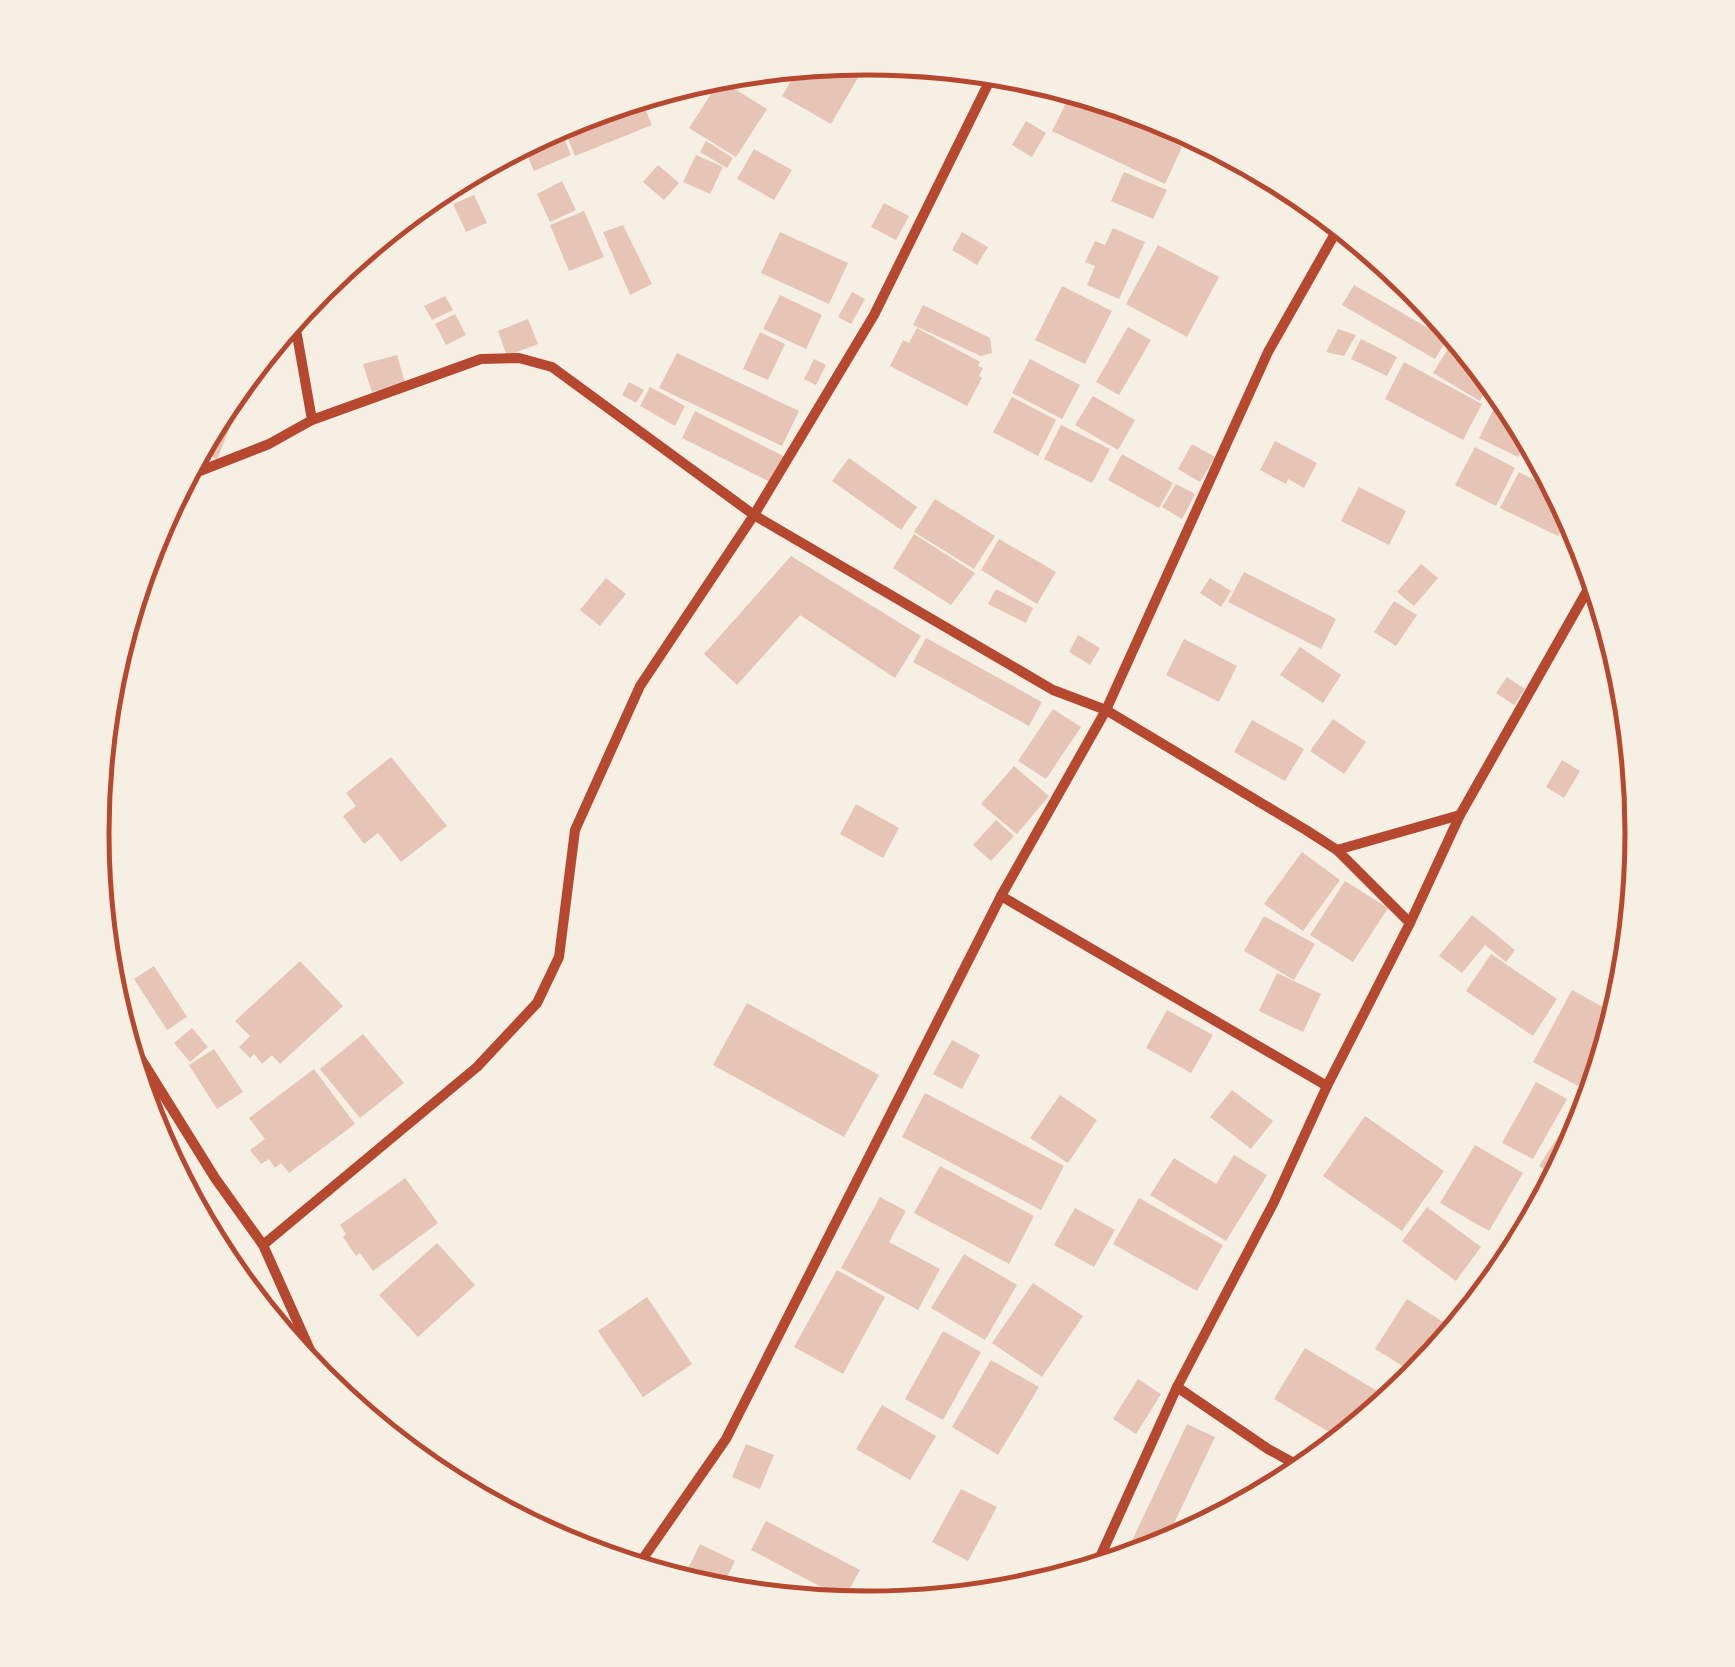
<svg xmlns="http://www.w3.org/2000/svg" width="1735" height="1667" viewBox="0 0 1735 1667" font-family="Literata,serif">
<style>
.building{fill:#e6c5b7}
.lines{fill:none;stroke-linecap:round;stroke-linejoin:round}
.minor{stroke:#b5482f;stroke-width:10}
.rim{fill:none;stroke:#b5482f;stroke-width:5}
</style>
<rect width="100%" height="100%" fill="#f6efe4"/>
<!-- building -->
<g class="building">
<path d="M832 61 859 76 831 124 782 96 801 64Z"/>
<path d="M789 65 778 82 756 68 779 66Z"/>
<path d="M720 80 767 109 736 157 689 128Z"/>
<path d="M1070 95 1182 147 1165 184 1052 131Z"/>
<path d="M640 96 652 125 575 156 561 122Z"/>
<path d="M1140 109 1185 127 1181 136 1137 115Z"/>
<path d="M1026 121 1046 133 1032 157 1012 145Z"/>
<path d="M558 124 571 155 534 171 522 143Z"/>
<path d="M706 141 733 158 727 168 700 152Z"/>
<path d="M754 149 792 170 774 200 737 179Z"/>
<path d="M696 155 723 167 710 194 683 182Z"/>
<path d="M658 165 679 183 664 200 643 182Z"/>
<path d="M1124 172 1167 190 1153 219 1111 201Z"/>
<path d="M562 181 576 210 550 222 537 194Z"/>
<path d="M474 195 487 223 466 232 453 204Z"/>
<path d="M884 203 909 216 896 240 871 227Z"/>
<path d="M584 211 604 257 569 271 550 225Z"/>
<path d="M623 225 652 284 630 295 603 232Z"/>
<path d="M1113 228 1145 242 1119 299 1087 285 1095 266 1085 262 1095 241 1105 245Z"/>
<path d="M780 232 848 263 829 304 761 273Z"/>
<path d="M962 232 988 247 977 265 952 250Z"/>
<path d="M367 245 372 261 334 273Z"/>
<path d="M1158 245 1219 277 1187 337 1126 304Z"/>
<path d="M1354 285 1447 339 1435 359 1342 305Z"/>
<path d="M1062 286 1112 311 1085 364 1035 340Z"/>
<path d="M852 292 865 299 851 324 838 317Z"/>
<path d="M780 295 822 315 806 349 763 329Z"/>
<path d="M445 296 453 310 432 320 424 306Z"/>
<path d="M923 305 990 338 992 353 981 356 913 325Z"/>
<path d="M455 314 466 335 446 345 435 324Z"/>
<path d="M528 319 538 344 507 356 498 331Z"/>
<path d="M1128 327 1151 340 1119 395 1096 382Z"/>
<path d="M917 328 980 362 978 366 983 368 979 376 982 378 967 406 890 366 903 340 909 343Z"/>
<path d="M1338 329 1356 335 1344 356 1326 352Z"/>
<path d="M760 332 785 344 768 380 743 369Z"/>
<path d="M1455 337 1463 342 1493 379 1480 401 1433 373Z"/>
<path d="M1361 339 1397 357 1387 376 1351 359Z"/>
<path d="M677 353 799 411 782 446 659 388Z"/>
<path d="M397 355 405 383 372 392 363 364Z"/>
<path d="M814 359 826 365 816 385 804 379Z"/>
<path d="M1030 359 1080 385 1062 419 1012 393Z"/>
<path d="M1404 362 1482 404 1463 440 1385 399Z"/>
<path d="M629 382 644 390 636 403 622 395Z"/>
<path d="M650 387 685 406 675 426 640 406Z"/>
<path d="M1503 391 1530 434 1518 457 1479 438Z"/>
<path d="M1093 396 1135 420 1118 450 1075 425Z"/>
<path d="M1012 397 1056 420 1038 456 993 432Z"/>
<path d="M695 411 787 458 774 484 682 438Z"/>
<path d="M218 420 231 425 217 459 205 454Z"/>
<path d="M1061 425 1110 449 1092 483 1044 459Z"/>
<path d="M1275 441 1317 463 1304 488 1288 479 1286 484 1260 470Z"/>
<path d="M1192 444 1215 457 1200 482 1178 469Z"/>
<path d="M1475 447 1515 468 1496 506 1455 485Z"/>
<path d="M1122 454 1173 483 1159 508 1108 480Z"/>
<path d="M849 458 917 507 901 530 832 481Z"/>
<path d="M1519 472 1561 493 1571 511 1558 536 1500 508Z"/>
<path d="M1176 484 1195 494 1182 519 1162 507Z"/>
<path d="M1359 487 1406 511 1389 545 1341 521Z"/>
<path d="M935 499 995 536 974 569 914 532Z"/>
<path d="M914 534 975 573 951 605 893 568Z"/>
<path d="M999 539 1056 572 1037 604 981 570Z"/>
<path d="M791 556 921 636 895 678 800 615 737 685 704 654Z"/>
<path d="M1421 564 1438 578 1414 606 1397 592Z"/>
<path d="M1244 572 1336 619 1321 649 1228 602Z"/>
<path d="M606 578 626 594 600 626 580 610Z"/>
<path d="M1210 578 1231 591 1221 607 1200 593Z"/>
<path d="M996 589 1033 608 1026 623 988 604Z"/>
<path d="M1394 601 1417 615 1396 646 1374 632Z"/>
<path d="M1078 635 1100 648 1090 665 1069 652Z"/>
<path d="M926 638 1042 702 1029 726 913 662Z"/>
<path d="M1184 639 1237 666 1219 702 1166 675Z"/>
<path d="M1300 647 1341 675 1323 703 1280 675Z"/>
<path d="M1507 677 1525 689 1514 705 1496 693Z"/>
<path d="M1053 709 1081 727 1046 779 1018 761Z"/>
<path d="M1333 719 1366 742 1344 774 1310 751Z"/>
<path d="M1252 720 1304 749 1285 781 1234 752Z"/>
<path d="M391 757 447 826 401 862 378 833 364 844 343 816 356 806 346 793Z"/>
<path d="M1562 760 1580 771 1564 798 1546 787Z"/>
<path d="M1014 766 1049 796 1017 834 981 804Z"/>
<path d="M856 804 899 828 883 858 840 834Z"/>
<path d="M996 820 1014 836 991 861 973 845Z"/>
<path d="M1302 852 1340 880 1303 931 1264 904Z"/>
<path d="M1345 881 1388 908 1353 962 1310 935Z"/>
<path d="M1472 915 1515 950 1506 962 1485 945 1462 973 1439 956Z"/>
<path d="M1264 916 1315 944 1294 980 1244 951Z"/>
<path d="M1491 954 1557 999 1533 1036 1466 991Z"/>
<path d="M300 961 343 1006 280 1064 272 1055 262 1064 254 1054 250 1058 239 1047 250 1036 235 1021Z"/>
<path d="M154 966 187 1017 167 1030 134 979Z"/>
<path d="M1277 973 1321 994 1303 1032 1259 1011Z"/>
<path d="M1572 990 1616 1014 1578 1086 1533 1062Z"/>
<path d="M747 1003 879 1075 844 1137 713 1065Z"/>
<path d="M1167 1010 1213 1035 1191 1073 1146 1048Z"/>
<path d="M192 1028 208 1047 190 1062 174 1043Z"/>
<path d="M363 1034 404 1083 360 1118 320 1069Z"/>
<path d="M952 1040 980 1055 962 1089 933 1074Z"/>
<path d="M214 1049 243 1092 217 1109 189 1065Z"/>
<path d="M314 1069 355 1124 289 1173 281 1163 275 1168 269 1159 261 1164 250 1150 265 1139 249 1118Z"/>
<path d="M1536 1082 1567 1099 1533 1159 1502 1143Z"/>
<path d="M1232 1090 1273 1121 1251 1149 1210 1117Z"/>
<path d="M925 1093 1064 1166 1041 1210 902 1137Z"/>
<path d="M1060 1095 1097 1120 1068 1163 1030 1138Z"/>
<path d="M1584 1096 1593 1102 1584 1131 1559 1179 1539 1166Z"/>
<path d="M1365 1116 1444 1171 1402 1231 1323 1176Z"/>
<path d="M1475 1145 1523 1173 1489 1231 1440 1203Z"/>
<path d="M1234 1155 1267 1175 1226 1241 1150 1195 1174 1158 1216 1184Z"/>
<path d="M940 1166 1034 1216 1009 1264 914 1213Z"/>
<path d="M405 1178 438 1223 373 1271 360 1253 356 1256 343 1237 346 1234 340 1225Z"/>
<path d="M880 1197 906 1211 889 1242 940 1269 918 1310 841 1268Z"/>
<path d="M1139 1198 1223 1245 1197 1291 1113 1244Z"/>
<path d="M1427 1207 1481 1247 1456 1281 1402 1241Z"/>
<path d="M1075 1208 1115 1230 1094 1267 1054 1245Z"/>
<path d="M437 1243 475 1285 418 1337 379 1295Z"/>
<path d="M964 1254 1017 1285 985 1340 931 1308Z"/>
<path d="M837 1270 885 1297 843 1374 794 1347Z"/>
<path d="M1033 1283 1083 1316 1042 1377 992 1343Z"/>
<path d="M647 1297 692 1364 643 1397 598 1331Z"/>
<path d="M1407 1299 1443 1322 1411 1371 1375 1349Z"/>
<path d="M943 1331 981 1352 943 1420 905 1399Z"/>
<path d="M1305 1348 1394 1401 1344 1441 1274 1399Z"/>
<path d="M991 1360 1039 1387 998 1455 952 1427Z"/>
<path d="M1138 1379 1161 1394 1136 1434 1113 1419Z"/>
<path d="M882 1405 936 1436 910 1480 856 1449Z"/>
<path d="M1187 1424 1215 1437 1168 1536 1164 1534 1154 1554 1147 1556 1129 1547Z"/>
<path d="M746 1444 774 1455 760 1489 732 1477Z"/>
<path d="M961 1489 997 1507 968 1561 932 1542Z"/>
<path d="M766 1521 860 1570 844 1599 751 1550Z"/>
<path d="M700 1544 735 1561 718 1595 683 1579Z"/>
</g>
<g class="lines">
<!-- minor -->
<g class="minor">
<path d="M291 319 297 335 312 420"/>
<path d="M182 478 269 444 312 420 481 359 519 358 552 367 754 515 1053 690 1106 710 1306 830 1337 850 1410 923"/>
<path d="M1337 850 1460 815"/>
<path d="M1001 896 1327 1086"/>
<path d="M118 1022 215 1178 263 1245 328 1390"/>
<path d="M134 1076 143 1063"/>
<path d="M263 1245 477 1067 537 1003 559 957 575 830 640 686 754 515 874 315 995 70"/>
<path d="M1177 1387 1268 1449 1308 1471"/>
<path d="M635 1570 726 1439 1001 896 1106 710 1268 352 1341 223"/>
<path d="M1090 1573 1100 1557 1177 1387 1274 1202 1327 1086 1410 923 1460 815 1596 575"/>
</g>
</g>
<!-- crop -->
<path d="M0 0H1735V1667H0ZM109 833a758 758 0 1 1 1516 0a758 758 0 1 1-1516 0Z" fill="#f6efe4" fill-rule="evenodd"/>
<path class="rim" d="M109 833a758 758 0 1 1 1516 0a758 758 0 1 1-1516 0Z"/>
</svg>
